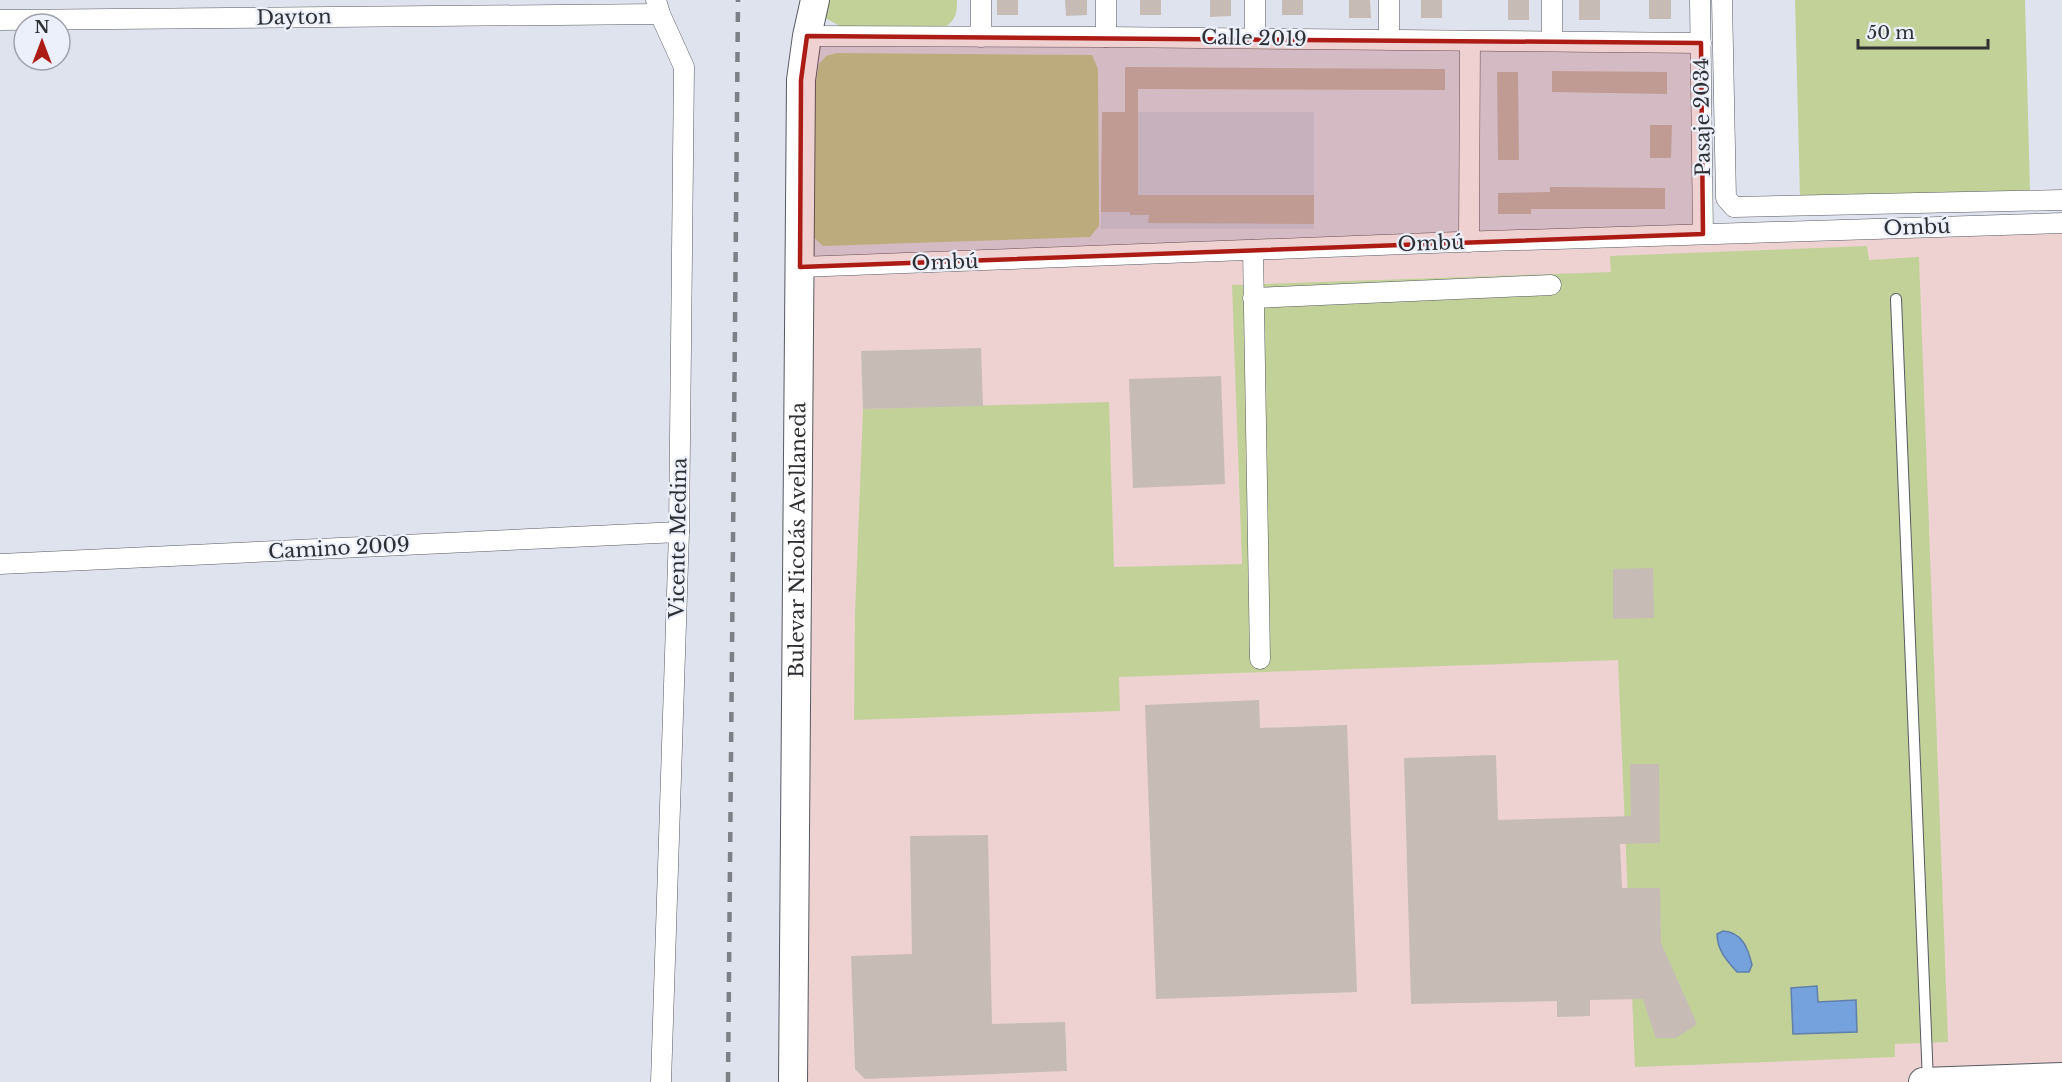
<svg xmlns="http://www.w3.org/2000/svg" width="2062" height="1082" viewBox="0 0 2062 1082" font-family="'Libre Baskerville',serif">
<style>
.industrial{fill:#edd2d1}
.built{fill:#cfd7e8}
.green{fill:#c1d198}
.water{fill:#75a1dd;stroke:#607faa;stroke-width:1.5}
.building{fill:#c6bcb5}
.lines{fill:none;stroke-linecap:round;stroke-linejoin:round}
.lane-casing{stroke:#565a62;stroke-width:12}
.street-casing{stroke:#565a62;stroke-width:21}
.secondary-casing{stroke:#565a62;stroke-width:30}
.lane{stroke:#fff;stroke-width:10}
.street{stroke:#fff;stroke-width:20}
.secondary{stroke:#fff;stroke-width:28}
.rail{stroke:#7d8086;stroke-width:4.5;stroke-dasharray:10 10;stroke-linecap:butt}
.marked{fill:#ac1b14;fill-opacity:0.2;stroke:#ac1b14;stroke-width:4.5;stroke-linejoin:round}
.labels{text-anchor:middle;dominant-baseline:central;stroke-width:4.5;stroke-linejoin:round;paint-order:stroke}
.street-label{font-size:20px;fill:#2e3033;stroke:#ecf0fb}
</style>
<rect width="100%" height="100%" fill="#dfe3ee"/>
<!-- industrial -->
<path class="industrial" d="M2062 223V1082H793L800 267Z"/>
<!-- built -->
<path class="built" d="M1102 112H1314V229H1101Z"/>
<!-- green -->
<g class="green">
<path d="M824 0H957C957 13 956 20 945 27L840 26 825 18Z"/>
<path d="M1795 0H2025L2030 191 1800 196Z"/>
<path d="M837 53 1092 55 1098 69 1099 226 1090 237 823 246 813 237 812 165 816 82 819 64 826 56Z"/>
<path d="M1867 246 1869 260 1919 257 1948 1042 1895 1044V1057L1635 1067 1618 660 1119 677 1120 711 854 720 855 615 863 409 1109 402 1114 567 1242 564 1232 285 1611 272 1610 256Z"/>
</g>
<!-- water -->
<g class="water">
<path d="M1723 931C1742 932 1748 948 1752 965L1749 972H1737C1727 961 1717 950 1717 934Z"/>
<path d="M1817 986 1818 1002 1856 1000 1857 1032 1793 1034 1791 988Z"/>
</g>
<!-- building -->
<g class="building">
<rect x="997" y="0" width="21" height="15"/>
<path d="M1065 0H1087V15L1066 16Z"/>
<rect x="1140" y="0" width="21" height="15"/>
<path d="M1210 0H1231V16L1210 17Z"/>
<rect x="1282" y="0" width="21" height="15"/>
<path d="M1349 0H1370L1371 18H1349Z"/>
<rect x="1421" y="0" width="21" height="18"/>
<rect x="1508" y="0" width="21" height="20"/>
<rect x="1579" y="0" width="21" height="20"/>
<rect x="1649" y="0" width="22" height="19"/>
<path d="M1125 67 1445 69V90L1138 89V195H1314V224L1148 223 1149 215H1130V212H1101L1102 112H1125Z"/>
<path d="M1552 71 1667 72V94L1552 92Z"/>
<path d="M1497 72H1518L1519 160H1498Z"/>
<path d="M1650 125H1672L1671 158H1650Z"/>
<path d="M1550 187 1665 188V209H1531V214H1498V193L1550 192Z"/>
<path d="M981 348 983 406 863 409 861 351Z"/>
<path d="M1221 376 1225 484 1133 488 1129 379Z"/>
<path d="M1653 568 1654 618 1613 619V569Z"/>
<path d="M1259 700 1260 728 1347 725 1357 992 1156 999 1145 705Z"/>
<path d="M1496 755 1498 820 1631 816 1630 764H1659L1660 843 1620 844 1622 888H1660L1661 943 1697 1024 1676 1038H1656L1643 999 1590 1000V1016L1557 1017V1001L1411 1004 1404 758Z"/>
<path d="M988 835 992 1024 1065 1022 1067 1071 865 1079 855 1069 851 956 912 954 910 836Z"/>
</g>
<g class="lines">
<!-- lane casing -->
<g class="lane-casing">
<path id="lane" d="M1896 299 1928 1082"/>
</g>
<!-- street casing -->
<g class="street-casing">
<g id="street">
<path d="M656 0 660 14 684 67 679 532 661 1082"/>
<path d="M1255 0V38"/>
<path d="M1552 0V41"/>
<path d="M1700 0 1703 234"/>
<path d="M1722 0 1726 198 1734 207 2062 200"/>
<path d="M0 20 660 14"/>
<path d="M807 36 1106 37 1701 43"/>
<path d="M981 37V0"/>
<path d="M1106 37V0"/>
<path d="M1389 39V0"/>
<path d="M1469 242 1470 41"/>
<path d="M1253 250 1260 659"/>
<path d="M800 267 1458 242 2062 223"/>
<path d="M1253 298 1551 285"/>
<path d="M0 564 679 532"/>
</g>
</g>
<!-- secondary casing -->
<g class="secondary-casing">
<g id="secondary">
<path id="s1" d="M793 1082 801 80 807 36 815 0"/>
<path d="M1923 1082 2062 1077"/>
</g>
</g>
<!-- lane -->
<use href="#lane" class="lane"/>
<!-- street -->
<use href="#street" class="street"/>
<!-- secondary -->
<use href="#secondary" class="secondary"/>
<!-- rail -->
<path class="rail" d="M728 1082 738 0"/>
</g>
<!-- marked area -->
<path class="marked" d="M807 36 1701 43 1703 234 800 267 801 80Z"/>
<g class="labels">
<!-- street labels -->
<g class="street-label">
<text transform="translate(294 17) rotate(-1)">Dayton</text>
<text transform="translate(1254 38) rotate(1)">Calle 2019</text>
<text transform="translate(1702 117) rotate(-91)">Pasaje 2034</text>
<text transform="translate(1917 227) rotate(-2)">Ombú</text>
<text transform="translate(1431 243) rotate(-2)">Ombú</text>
<text transform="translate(945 262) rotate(-2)">Ombú</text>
<text transform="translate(678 538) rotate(-89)">Vicente Medina</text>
<text stroke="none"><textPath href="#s1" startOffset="542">Bulevar Nicolás Avellaneda</textPath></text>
<text transform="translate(339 548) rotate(-3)">Camino 2009</text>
</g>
</g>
<!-- north arrow -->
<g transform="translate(42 42)"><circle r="28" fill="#ecf0fb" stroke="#a0a3ab" stroke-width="1.5"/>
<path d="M0-4.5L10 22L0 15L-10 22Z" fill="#ac1b14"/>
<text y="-9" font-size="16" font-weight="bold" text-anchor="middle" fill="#2e3033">N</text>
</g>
<!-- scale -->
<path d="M1858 39v9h130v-9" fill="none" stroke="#2e3033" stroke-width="3"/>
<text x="1867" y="39" font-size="18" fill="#2e3033" stroke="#ecf0fb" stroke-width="4.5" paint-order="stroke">50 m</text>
</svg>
